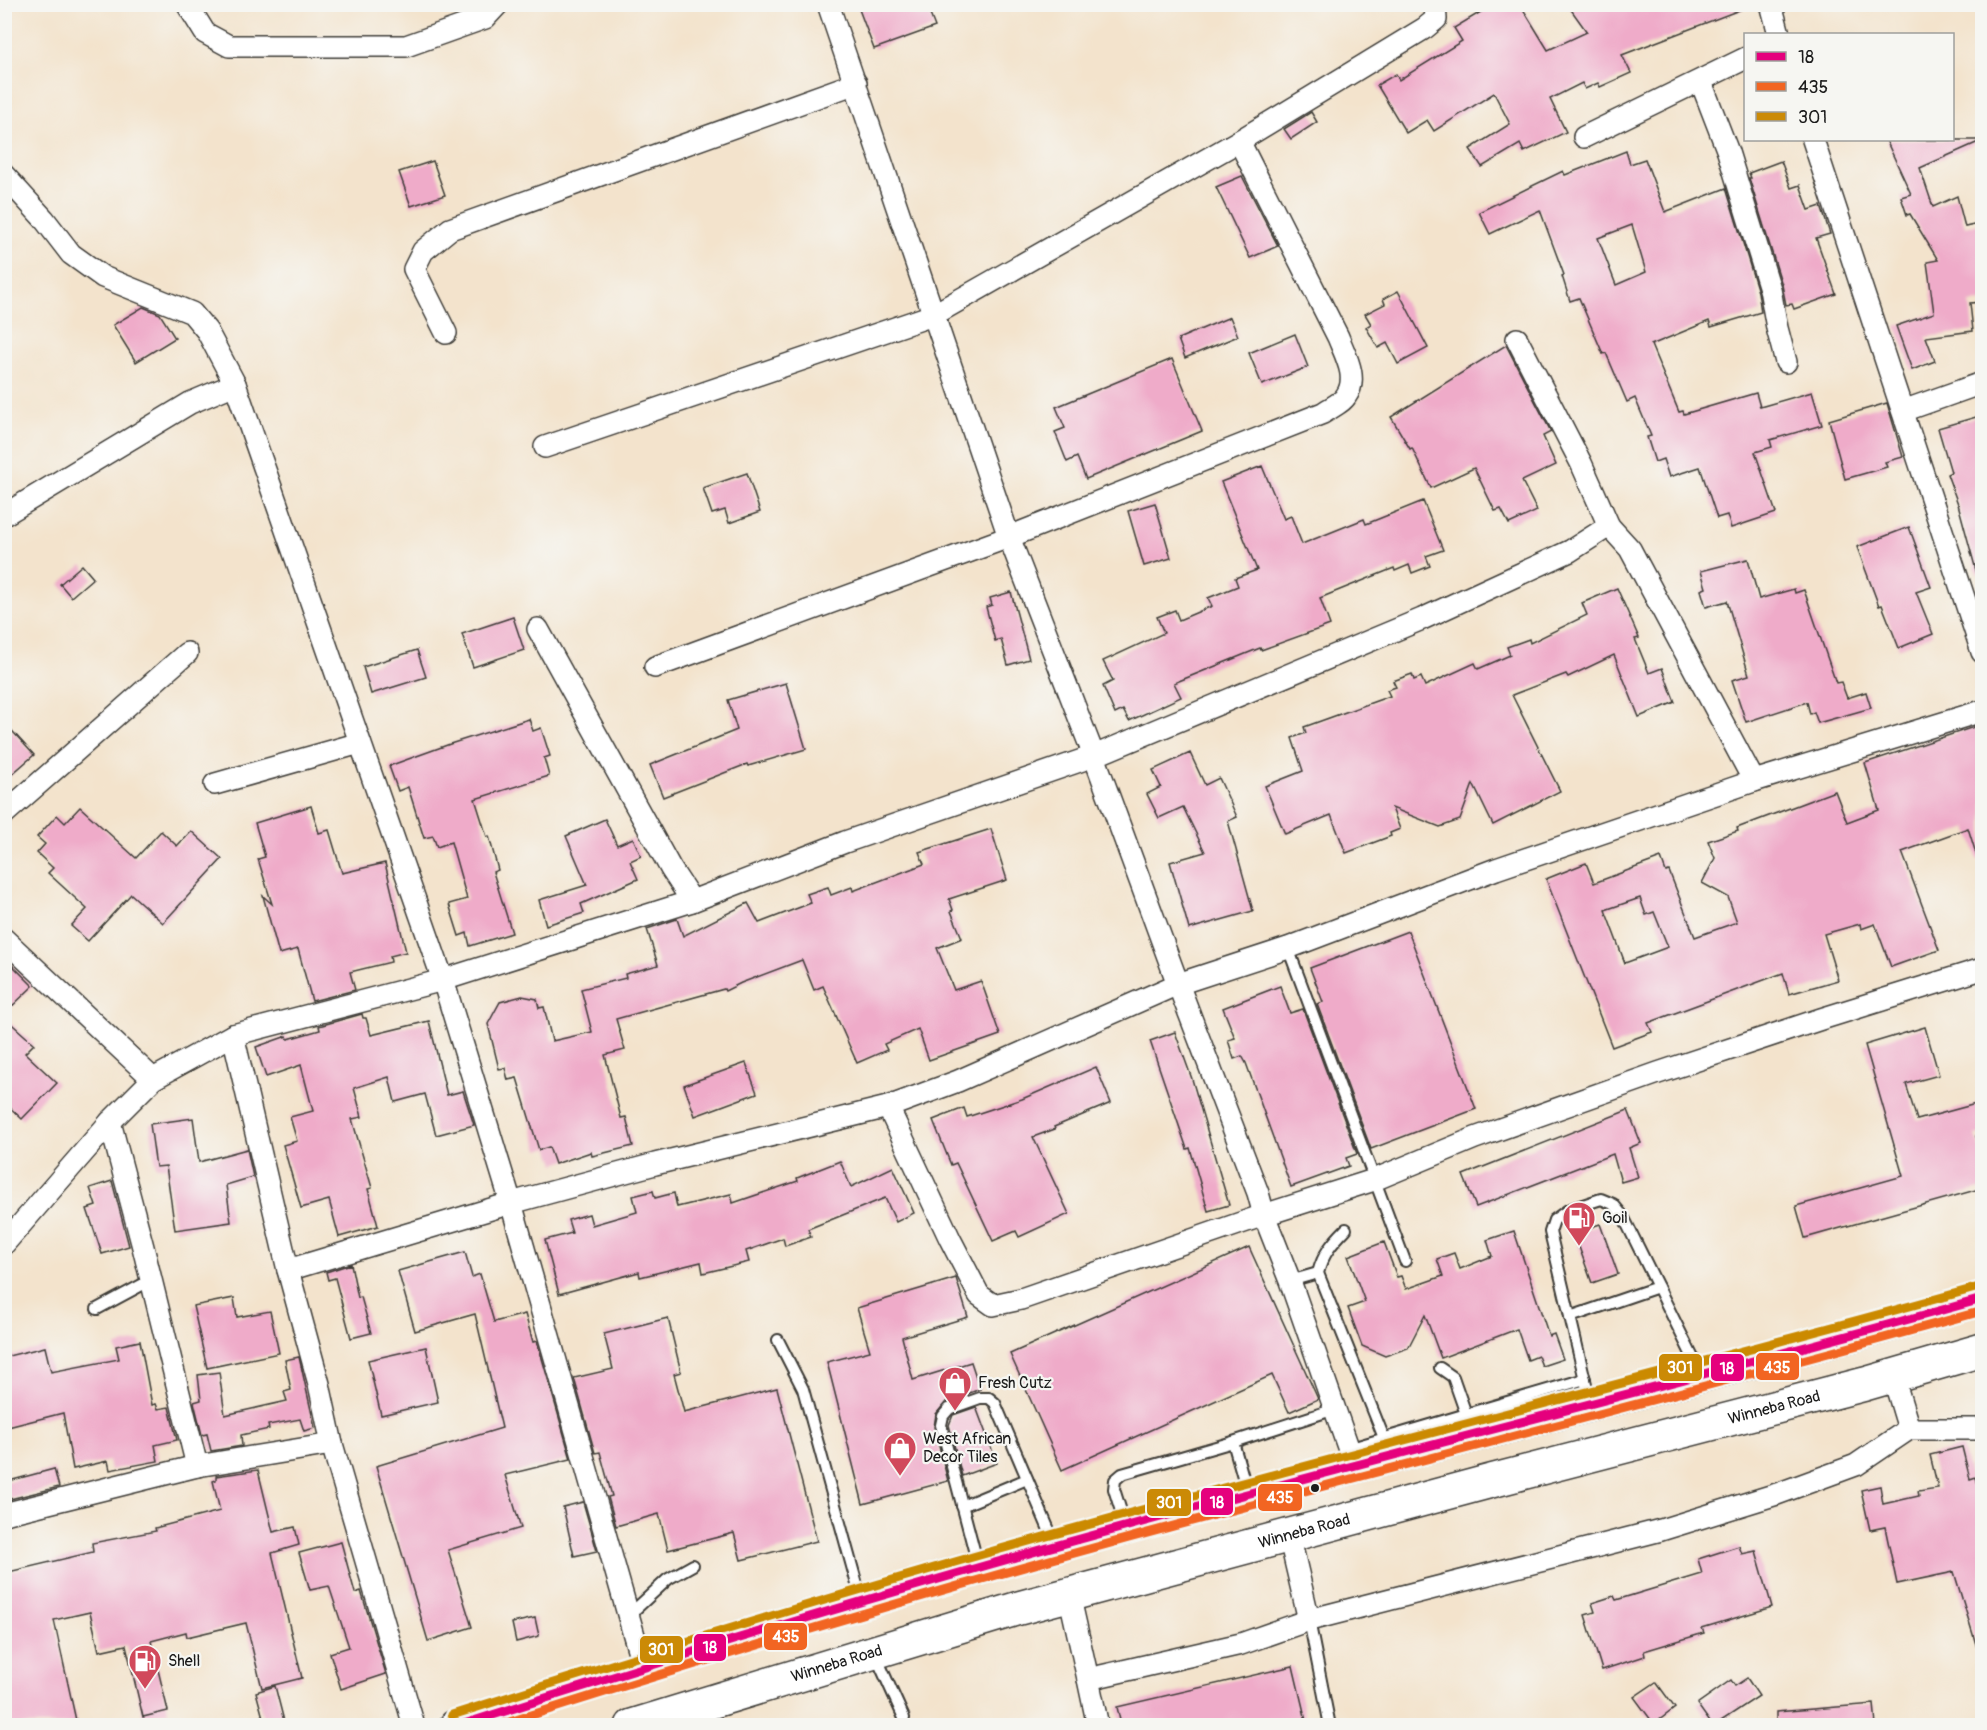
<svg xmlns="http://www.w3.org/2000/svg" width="1987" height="1730" viewBox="0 0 1987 1730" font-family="Pangolin,sans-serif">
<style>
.building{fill:#efabc9;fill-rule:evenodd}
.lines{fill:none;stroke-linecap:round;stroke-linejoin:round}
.lane-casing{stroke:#3c3a36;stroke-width:14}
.street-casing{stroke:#3c3a36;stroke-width:24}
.highway-casing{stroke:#3c3a36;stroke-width:36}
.lane{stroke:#fff;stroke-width:10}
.street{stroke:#fff;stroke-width:21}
.highway{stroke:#fff;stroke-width:33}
.bus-1-casing{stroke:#f6f6f2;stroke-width:14}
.bus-2-casing{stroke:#f6f6f2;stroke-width:14}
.bus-3-casing{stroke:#f6f6f2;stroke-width:14}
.bus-1{stroke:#e5007d;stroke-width:9}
.bus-2{stroke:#f26522;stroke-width:9}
.bus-3{stroke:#cb8a06;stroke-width:9}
.bus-dot{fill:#1c1c1c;stroke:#f6f6f2;stroke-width:2}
.labels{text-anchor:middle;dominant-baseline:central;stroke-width:4.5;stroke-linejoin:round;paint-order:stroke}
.poi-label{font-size:16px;fill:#1c1c1c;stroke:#f6f6f2;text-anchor:start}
.street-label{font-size:16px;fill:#1c1c1c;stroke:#f6f6f2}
.line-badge{stroke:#f6f6f2;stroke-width:2}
.badge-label{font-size:16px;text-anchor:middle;font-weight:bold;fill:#fff}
</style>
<rect width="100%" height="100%" fill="#f6f6f2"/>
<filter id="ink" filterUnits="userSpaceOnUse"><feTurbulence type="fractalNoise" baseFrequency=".0167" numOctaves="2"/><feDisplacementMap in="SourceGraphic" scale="12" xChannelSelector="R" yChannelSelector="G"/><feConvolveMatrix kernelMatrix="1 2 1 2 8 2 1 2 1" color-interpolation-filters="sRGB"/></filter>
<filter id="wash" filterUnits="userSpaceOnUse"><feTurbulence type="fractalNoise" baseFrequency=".008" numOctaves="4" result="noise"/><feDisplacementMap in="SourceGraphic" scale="24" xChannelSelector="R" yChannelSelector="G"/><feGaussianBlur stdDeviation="1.35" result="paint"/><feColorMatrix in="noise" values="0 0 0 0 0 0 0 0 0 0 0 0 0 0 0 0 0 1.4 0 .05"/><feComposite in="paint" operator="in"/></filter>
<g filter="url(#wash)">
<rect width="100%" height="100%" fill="#f3e3cc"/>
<g id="blocks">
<!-- building -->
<g class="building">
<path d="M857 4H926L935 27 874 49Z"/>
<path d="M1494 4H1520L1548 50 1587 32 1567 4H1750V6L1622 55 1631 73 1600 87 1598 83 1585 89 1582 83 1550 99 1566 132 1524 152 1520 144 1482 167 1470 149 1510 124 1494 93 1434 131 1427 120 1406 133 1377 85 1396 74 1399 80 1462 41 1454 28Z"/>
<path d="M1311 112 1317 122 1291 139 1284 129Z"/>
<path d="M1886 140H1983L1920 168 1933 207 1957 196 1965 227 1983 223V302L1970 303 1973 331 1926 337 1935 361 1912 370 1896 326 1934 313 1927 262 1938 260 1910 214 1907 215 1901 197 1911 194Z"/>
<path d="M1626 151 1630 164 1645 159 1665 212 1726 188 1758 292 1761 312 1711 327 1709 321 1651 345 1679 412 1683 411 1684 414 1756 393 1760 407 1812 392 1822 425 1770 440 1772 447 1755 452 1776 513 1731 528 1727 515 1717 518 1700 467 1669 477 1663 459 1655 462 1647 437 1651 436 1635 398 1627 402 1606 353 1603 354 1579 298 1570 301 1562 276 1564 275 1540 210 1490 234 1479 212 1563 171 1565 175ZM1632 225 1646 272 1616 285 1598 238Z"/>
<path d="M433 161 445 195 411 206 399 172Z"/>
<path d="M1781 161 1791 188 1800 185 1809 210 1821 206 1830 234 1816 238 1836 294 1794 309 1792 304 1786 305 1782 285 1749 178H1751L1749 173Z"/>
<path d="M1242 176 1278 246 1250 258 1216 187Z"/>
<path d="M1398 291 1428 348 1398 364 1387 343 1378 348 1366 327 1371 324 1365 314 1385 304 1383 299Z"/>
<path d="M143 307 160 314 175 338 136 362 113 325Z"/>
<path d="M1230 317 1238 336 1185 358 1178 339Z"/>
<path d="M1295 334 1308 367 1262 385 1249 353Z"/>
<path d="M1506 345 1551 432 1543 436 1556 465 1522 481 1537 511 1509 524 1501 509 1495 511 1474 468 1431 488 1412 448 1410 449 1391 417Z"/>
<path d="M1172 359 1202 431 1086 479 1077 457 1067 462 1055 432 1065 428 1056 407Z"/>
<path d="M1887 403 1903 457 1885 462 1887 467 1845 479 1829 420Z"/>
<path d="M1983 415V573L1977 574 1958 504 1947 474 1951 472 1938 428Z"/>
<path d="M1262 466 1284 519 1291 516 1302 544 1364 519 1366 524 1423 501 1443 550 1426 556 1430 566 1412 573 1409 565 1395 571 1394 568 1320 598 1330 625 1261 650 1260 648 1174 683 1181 697 1129 721 1123 710 1115 714 1103 686 1113 681 1103 661 1164 633 1157 617 1175 610 1179 620 1212 606 1208 598 1238 586 1235 578 1257 570 1221 482Z"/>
<path d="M747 473 760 512 729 523 725 510 712 514 703 488Z"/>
<path d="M1155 503 1171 558 1144 566 1128 511Z"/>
<path d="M1909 527 1931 587 1916 592 1933 634 1899 648 1882 605 1879 606 1857 547Z"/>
<path d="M1748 559 1759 599 1794 589 1795 593 1804 590 1836 683 1841 682 1847 698 1866 692 1871 708 1818 723 1814 712 1810 714 1807 702 1746 722 1732 680 1749 675 1727 601 1706 607 1701 590 1706 588 1701 571Z"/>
<path d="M82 565 93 578 71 597 60 584Z"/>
<path d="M1617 588 1639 638 1635 639 1649 673 1662 668 1675 702 1639 717 1614 655 1568 677 1566 674 1512 695 1560 791 1493 825 1473 784 1460 820 1440 827 1392 808 1400 829 1390 833 1391 836 1346 853 1331 815 1285 834 1265 786 1303 771 1292 738 1306 733 1304 727 1390 696 1387 690 1396 687 1393 681 1412 674 1414 680 1421 677 1425 686 1475 663 1478 669 1510 655 1507 647 1529 639 1530 643 1587 615 1582 603Z"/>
<path d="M1011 592 1029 659 1008 665 1001 639 995 641 986 607 992 605 990 598Z"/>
<path d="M513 617 524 650 473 667 462 634Z"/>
<path d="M417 650 426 677 371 694 363 667Z"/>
<path d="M786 683 806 749 748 766 747 764 663 797 650 765 737 730 728 700Z"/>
<path d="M529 719 533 731 541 728 550 756 544 758 549 776 475 799 487 837 489 836 498 870 493 872 512 933 470 946 467 933 459 936 449 904 467 899 451 842 437 847 433 836 424 838 408 787 398 791 389 766 450 744Z"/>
<path d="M4 722 34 755 4 781Z"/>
<path d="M1983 724V859L1978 860 1968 828 1902 852 1939 950 1891 967 1875 924 1861 929 1860 924 1824 934 1838 980 1789 994 1783 973 1648 1023 1652 1032 1612 1047 1546 879 1586 863 1594 883 1661 858 1666 872 1669 871 1695 937 1737 922 1728 897 1702 883 1715 858 1708 841 1738 831 1737 828 1835 791 1847 822 1879 810 1865 763ZM1640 898 1646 915 1654 912 1668 947 1625 963 1605 910Z"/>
<path d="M1190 753 1205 785 1219 778 1237 817 1228 821 1253 911 1189 929 1170 862 1205 852 1183 807 1159 818 1147 794 1161 787 1153 770Z"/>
<path d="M311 806 319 833 329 830 342 873 385 863 406 952 390 956 391 962 350 972 355 990 312 1001 298 949 279 954 263 896 272 904 258 859 265 857 255 823Z"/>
<path d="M80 807 136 858 161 831 177 846 191 831 222 859 163 923 131 894 88 941 71 926 87 909 48 873 53 868 37 853 45 844 37 837 57 815 65 823Z"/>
<path d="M605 819 617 845 633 838 641 856 630 861 638 879 581 904 584 913 546 925 539 900 587 885 566 836Z"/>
<path d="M991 829 1007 880 949 899 953 910 951 911 962 938 937 948 954 990 981 981 1000 1035 929 1060 918 1029 884 1044 887 1050 857 1063 823 986 814 990 802 960 741 983 725 991 724 989 616 1019 625 1050 605 1055 621 1118 626 1117 633 1146 592 1156 591 1152 555 1164 549 1147 539 1150 517 1078 508 1080 505 1068 499 1069 488 1024 500 1002 522 996 537 999 539 1008 544 1007 552 1041 592 1032 581 989 626 978 625 974 658 965 647 929 677 919 683 936 748 903 759 923 811 903 807 894 828 887 831 895 852 887 853 891 924 864 919 852Z"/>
<path d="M1408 931 1476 1109 1371 1149 1317 1004 1323 1002 1310 968Z"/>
<path d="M4 957 33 986 4 1014Z"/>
<path d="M1280 986 1290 1013 1303 1009 1357 1154 1346 1158 1349 1166 1291 1187 1246 1063 1242 1056 1234 1059 1228 1040 1235 1038 1223 1008Z"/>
<path d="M362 1014 363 1018H366L371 1035 429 1021 447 1095 463 1091 474 1125 436 1135 425 1094 395 1102 389 1077 354 1088 362 1117 352 1119 372 1188 368 1189 378 1226 339 1237 329 1200 301 1208 283 1145 297 1141 290 1117 313 1111 301 1065 266 1077 256 1047 287 1036 288 1039 320 1030 319 1026Z"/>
<path d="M4 1017 34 1044 25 1053 57 1083 22 1119 4 1102Z"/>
<path d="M1925 1027 1939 1075 1906 1084 1917 1120 1983 1102V1134L1976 1136 1983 1160V1188L1805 1238 1796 1206 1903 1176 1865 1045Z"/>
<path d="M1175 1032 1192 1079 1229 1205 1208 1211 1190 1148 1187 1149 1150 1041Z"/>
<path d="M746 1063 757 1093 695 1116 684 1085Z"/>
<path d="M1096 1067 1111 1103 1054 1127 1055 1129 1033 1137 1069 1214 1019 1237 1016 1231 993 1241 956 1163 951 1165 933 1120 964 1108 967 1117 1022 1099Z"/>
<path d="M1628 1110 1641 1143 1629 1148 1638 1177 1621 1182 1613 1154 1476 1207 1463 1175Z"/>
<path d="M193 1118 199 1162 247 1149 253 1177 226 1185 231 1222 175 1230 166 1166 156 1167 150 1124Z"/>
<path d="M840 1161 851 1187 893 1167 914 1213 896 1222 885 1198 808 1229 811 1237 785 1246 783 1238 746 1251 749 1262 703 1273 701 1262 640 1277 639 1272 559 1294 545 1240 572 1233 568 1220 589 1214 592 1225 637 1212 633 1196 653 1191 655 1198 674 1193 677 1207 731 1194 733 1203 798 1181 797 1178Z"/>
<path d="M112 1181 129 1246 102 1254 87 1209 96 1206 90 1188Z"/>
<path d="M1600 1224 1618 1274 1592 1283 1574 1233Z"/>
<path d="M1514 1231 1549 1336 1554 1334 1563 1359 1542 1366 1538 1356 1528 1360 1517 1329 1441 1358 1425 1315 1408 1348 1385 1356 1362 1346 1348 1308 1365 1302 1348 1256 1384 1242 1397 1277 1401 1276 1406 1289 1443 1276 1437 1259 1454 1253 1460 1269 1492 1256 1487 1240Z"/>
<path d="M1249 1247 1318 1399 1289 1412 1272 1375 1062 1470 1010 1354Z"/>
<path d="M465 1252 472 1277 480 1274 494 1322 525 1314 533 1342 537 1341 571 1459 505 1475 521 1528 448 1550 472 1627 428 1641 376 1466 502 1428 475 1314 415 1331 398 1271Z"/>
<path d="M351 1264 358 1298 361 1297 371 1333 351 1338 335 1278 328 1280 326 1272Z"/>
<path d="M956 1278 968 1317 902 1337 913 1380 971 1362 980 1389 946 1402 936 1414 934 1427 948 1481 863 1504 827 1362 870 1351 857 1308Z"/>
<path d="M234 1298 237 1317 270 1311 279 1353 207 1368 193 1306Z"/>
<path d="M668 1318 681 1372 674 1374 684 1412 777 1388 817 1541 741 1560 734 1533 668 1550 659 1514 616 1526 608 1497 612 1496 600 1452 595 1453 574 1378 613 1369 604 1334Z"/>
<path d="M140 1341 152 1405 156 1404 158 1409 169 1407 177 1440 155 1445 158 1461 110 1470 108 1461 73 1469 63 1413 4 1428V1357L45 1347 51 1372 119 1359 116 1346Z"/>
<path d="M426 1347 438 1402 381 1415 368 1360Z"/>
<path d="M299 1357 315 1428 304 1431 300 1419 268 1425 269 1429 241 1435 242 1446 211 1451 207 1434 202 1435 194 1402 201 1400 198 1375 219 1372 225 1415 287 1401 284 1392 291 1390 285 1360Z"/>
<path d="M976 1407 997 1463 962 1476 949 1425 953 1415Z"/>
<path d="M1962 1447 1970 1479 1976 1477 1983 1503V1651H1978L1954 1572 1897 1584 1885 1527 1870 1530 1861 1490 1880 1486 1883 1504 1919 1496 1918 1491 1938 1488 1930 1455Z"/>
<path d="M54 1469 59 1487 10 1499 5 1482Z"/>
<path d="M258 1470 273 1532 295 1527 299 1545 272 1553 302 1678 262 1688 246 1623 187 1637 186 1632 151 1641 168 1711 143 1717 126 1645 99 1651 90 1612 54 1620 77 1725H4V1573L93 1552 92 1543 156 1531 155 1528 220 1511 213 1481 216 1480V1476Z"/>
<path d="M583 1502 597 1551 574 1556 563 1507Z"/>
<path d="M341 1542 355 1593 361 1591 386 1674 341 1689 330 1653 349 1647 329 1586 310 1590 299 1553Z"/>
<path d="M1739 1546 1742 1554 1756 1551 1772 1607 1702 1628 1704 1633 1644 1651 1645 1656 1602 1670 1585 1615 1595 1612 1592 1603 1614 1596 1616 1600 1702 1574 1698 1559Z"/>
<path d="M535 1618 539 1636 516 1642 512 1623Z"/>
<path d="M1293 1666 1307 1725H1121L1117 1707Z"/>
<path d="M1747 1678 1759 1696 1715 1725H1712L1697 1704 1731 1680 1735 1686Z"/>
<path d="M1656 1682 1675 1708 1654 1724 1634 1697Z"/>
<path d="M275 1686 285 1725H265L256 1692Z"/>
<path d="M1874 1704 1876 1725H1776V1712Z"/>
</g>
</g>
</g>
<g filter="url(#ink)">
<use href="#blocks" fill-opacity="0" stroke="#3c3a36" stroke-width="1.5"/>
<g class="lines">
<!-- lane casing -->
<g class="lane-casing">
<g id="lane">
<path d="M1288 948 1405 1261"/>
<path d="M1346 1229C1332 1243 1323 1254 1318 1273L1384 1438"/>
<path d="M1290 1281 1318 1273"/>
<path d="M97 1309 151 1280"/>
<path d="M1570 1317 1658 1287"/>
<path d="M778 1340 803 1389 861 1599"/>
<path d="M1440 1368 1453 1377 1466 1414"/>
<path d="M1590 1401 1550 1232 1554 1220 1568 1210 1601 1199 1613 1204 1623 1216 1700 1372"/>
<path d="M1233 1442 1247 1491"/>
<path d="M1348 1449 1585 1379"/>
<path d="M962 1506 1027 1479"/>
<path d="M1125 1524 1114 1489 1115 1480 1122 1474 1233 1442 1335 1409"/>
<path d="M978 1565 941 1425 943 1416 949 1409 980 1398H989L995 1403 1055 1544"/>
<path d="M628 1616 668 1579 693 1565"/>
<path d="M1309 1620 1330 1726"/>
<path d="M875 1654 904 1718"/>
</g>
</g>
<!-- street casing -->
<g class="street-casing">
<g id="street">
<path d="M187 4 205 33 229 46H406L485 18 498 4"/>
<path d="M828 4 1009 537 1094 756 1178 984 1258 1193 1264 1215 1290 1281 1355 1467"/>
<path d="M1771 4 1779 34"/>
<path d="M1701 82 1728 152 1770 289 1777 328 1786 362"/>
<path d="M1584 137 1746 58"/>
<path d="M1813 140 1982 652"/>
<path d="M4 175 44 219 71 254 103 277 192 313 207 331 235 384"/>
<path d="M446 333 414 269 423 251 450 229 856 83"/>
<path d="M1517 339 1581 463 1609 526"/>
<path d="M1903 411 1982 383"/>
<path d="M545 447 933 315 1239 141 1425 28 1436 19 1435 4"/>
<path d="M4 515 190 403 235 384 443 980 511 1203 643 1667"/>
<path d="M538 629 671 869 692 901"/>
<path d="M655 667 1009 537 1323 413C1330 408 1342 403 1346 396 1359 378 1345 355 1338 337L1239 141"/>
<path d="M215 784 360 743"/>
<path d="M4 814 187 653"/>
<path d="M4 939 153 1079"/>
<path d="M233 1035 288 1270 319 1384 332 1444 414 1726"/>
<path d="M888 1107 950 1239 979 1295 993 1305 1021 1299 1264 1215 1374 1180 1475 1138 1658 1073 1821 1019 1982 969"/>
<path d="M110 1122 143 1247 197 1466 332 1444"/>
<path d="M4 1244 110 1122 153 1079 233 1035 443 980 692 901 845 842 1094 756 1422 619 1570 551 1609 526 1630 549 1754 781"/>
<path d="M288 1270 511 1203 655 1164 888 1107 958 1081 1178 984 1288 948 1496 869 1754 781 1982 711"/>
<path d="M1893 1376 1909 1429"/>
<path d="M4 1514 197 1466"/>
<path d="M1289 1535 1309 1620"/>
<path d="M1069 1594 1088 1679"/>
<path d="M1098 1726 1088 1679 1241 1644 1309 1620 1661 1530 1777 1494 1856 1465 1909 1429H1982"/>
</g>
</g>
<!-- highway casing -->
<g class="highway-casing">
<g id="highway">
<path d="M456 1726C679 1655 903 1587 1128 1526 1413 1449 1699 1379 1982 1299"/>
<path id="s1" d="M632 1726 1019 1608 1491 1481 1865 1384 1982 1350"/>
</g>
</g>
<!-- lane -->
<use href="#lane" class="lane"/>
<!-- street -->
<use href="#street" class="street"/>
<!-- highway -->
<use href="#highway" class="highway"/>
<!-- bus-1 casing -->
<g class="bus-1-casing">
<path id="bus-1" d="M458 1726C652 1664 847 1604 1044 1549 1356 1462 1670 1386 1982 1299"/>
</g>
<!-- bus-2 casing -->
<g class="bus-2-casing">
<path id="bus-2" d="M497 1726C707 1659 917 1596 1129 1538 1413 1461 1699 1390 1982 1311"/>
</g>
<!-- bus-3 casing -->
<g class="bus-3-casing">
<path id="bus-3" d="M452 1715C647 1653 843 1593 1040 1538 1352 1451 1667 1374 1979 1287"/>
</g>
<!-- bus-1 -->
<use href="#bus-1" class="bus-1"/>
<!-- bus-2 -->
<use href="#bus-2" class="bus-2"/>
<!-- bus-3 -->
<use href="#bus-3" class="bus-3"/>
</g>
</g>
<!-- icons -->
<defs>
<g id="fuel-pin" transform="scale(1.725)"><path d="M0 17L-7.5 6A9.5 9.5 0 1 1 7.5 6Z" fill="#d1495b" stroke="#f6f6f2"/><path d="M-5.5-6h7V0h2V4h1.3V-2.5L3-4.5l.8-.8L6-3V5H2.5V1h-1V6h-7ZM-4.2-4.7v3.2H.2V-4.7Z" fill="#fff"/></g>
<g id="shop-pin" transform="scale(1.725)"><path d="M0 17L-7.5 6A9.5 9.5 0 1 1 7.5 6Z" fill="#d1495b" stroke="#f6f6f2"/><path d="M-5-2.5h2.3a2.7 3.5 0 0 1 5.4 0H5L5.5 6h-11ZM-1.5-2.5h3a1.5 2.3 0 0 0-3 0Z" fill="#fff"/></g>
</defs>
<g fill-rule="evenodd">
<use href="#fuel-pin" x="1579" y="1218"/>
<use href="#shop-pin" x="955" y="1383"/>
<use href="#shop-pin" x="900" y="1448"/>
<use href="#fuel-pin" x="145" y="1661"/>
</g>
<!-- markers -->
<circle class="bus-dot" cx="1315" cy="1488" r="5"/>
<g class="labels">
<!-- poi labels -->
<g class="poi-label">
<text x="1602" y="1218">Goil</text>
<text x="978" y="1383">Fresh Cutz</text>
<text x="923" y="1439">West African<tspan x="923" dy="18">Decor Tiles</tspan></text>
<text x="168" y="1661">Shell</text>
</g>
<!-- street labels -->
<g class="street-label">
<text stroke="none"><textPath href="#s1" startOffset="1186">Winneba Road</textPath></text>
<text stroke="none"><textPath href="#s1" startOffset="700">Winneba Road</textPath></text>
<text stroke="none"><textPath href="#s1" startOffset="214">Winneba Road</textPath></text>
</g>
</g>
<g class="line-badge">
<rect x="1755" y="1352" width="45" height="29" rx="6" fill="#f26522"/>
<rect x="1658" y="1353" width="45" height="29" rx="6" fill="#cb8a06"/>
<rect x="1710" y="1353" width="35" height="29" rx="6" fill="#e5007d"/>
<rect x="1257" y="1483" width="46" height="29" rx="6" fill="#f26522"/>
<rect x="1200" y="1487" width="34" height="29" rx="6" fill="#e5007d"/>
<rect x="1146" y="1488" width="46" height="29" rx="6" fill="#cb8a06"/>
<rect x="763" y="1622" width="45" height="29" rx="6" fill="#f26522"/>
<rect x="693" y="1633" width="34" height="29" rx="6" fill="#e5007d"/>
<rect x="639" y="1635" width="45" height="29" rx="6" fill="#cb8a06"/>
</g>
<g class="badge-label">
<text x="1777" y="1373">435</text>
<text x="1680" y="1373">301</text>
<text x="1727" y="1374">18</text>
<text x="1280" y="1503">435</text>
<text x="1217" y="1508">18</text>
<text x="1169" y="1508">301</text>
<text x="786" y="1642">435</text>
<text x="710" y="1653">18</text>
<text x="661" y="1655">301</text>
</g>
<!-- margin -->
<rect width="1987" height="1730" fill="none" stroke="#f6f6f2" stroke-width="24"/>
<!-- legend -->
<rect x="1744" y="33" width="210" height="108" fill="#f6f6f2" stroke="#9f9f9c" stroke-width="1.5"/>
<rect x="1756" y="52" width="30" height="9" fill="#e5007d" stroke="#9f9f9c" stroke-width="1.5"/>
<text x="1798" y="63" font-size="18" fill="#1c1c1c">18</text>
<rect x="1756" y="82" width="30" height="9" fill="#f26522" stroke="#9f9f9c" stroke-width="1.5"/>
<text x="1798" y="93" font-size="18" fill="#1c1c1c">435</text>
<rect x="1756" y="112" width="30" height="9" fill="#cb8a06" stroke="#9f9f9c" stroke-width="1.5"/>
<text x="1798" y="123" font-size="18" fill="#1c1c1c">301</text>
</svg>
